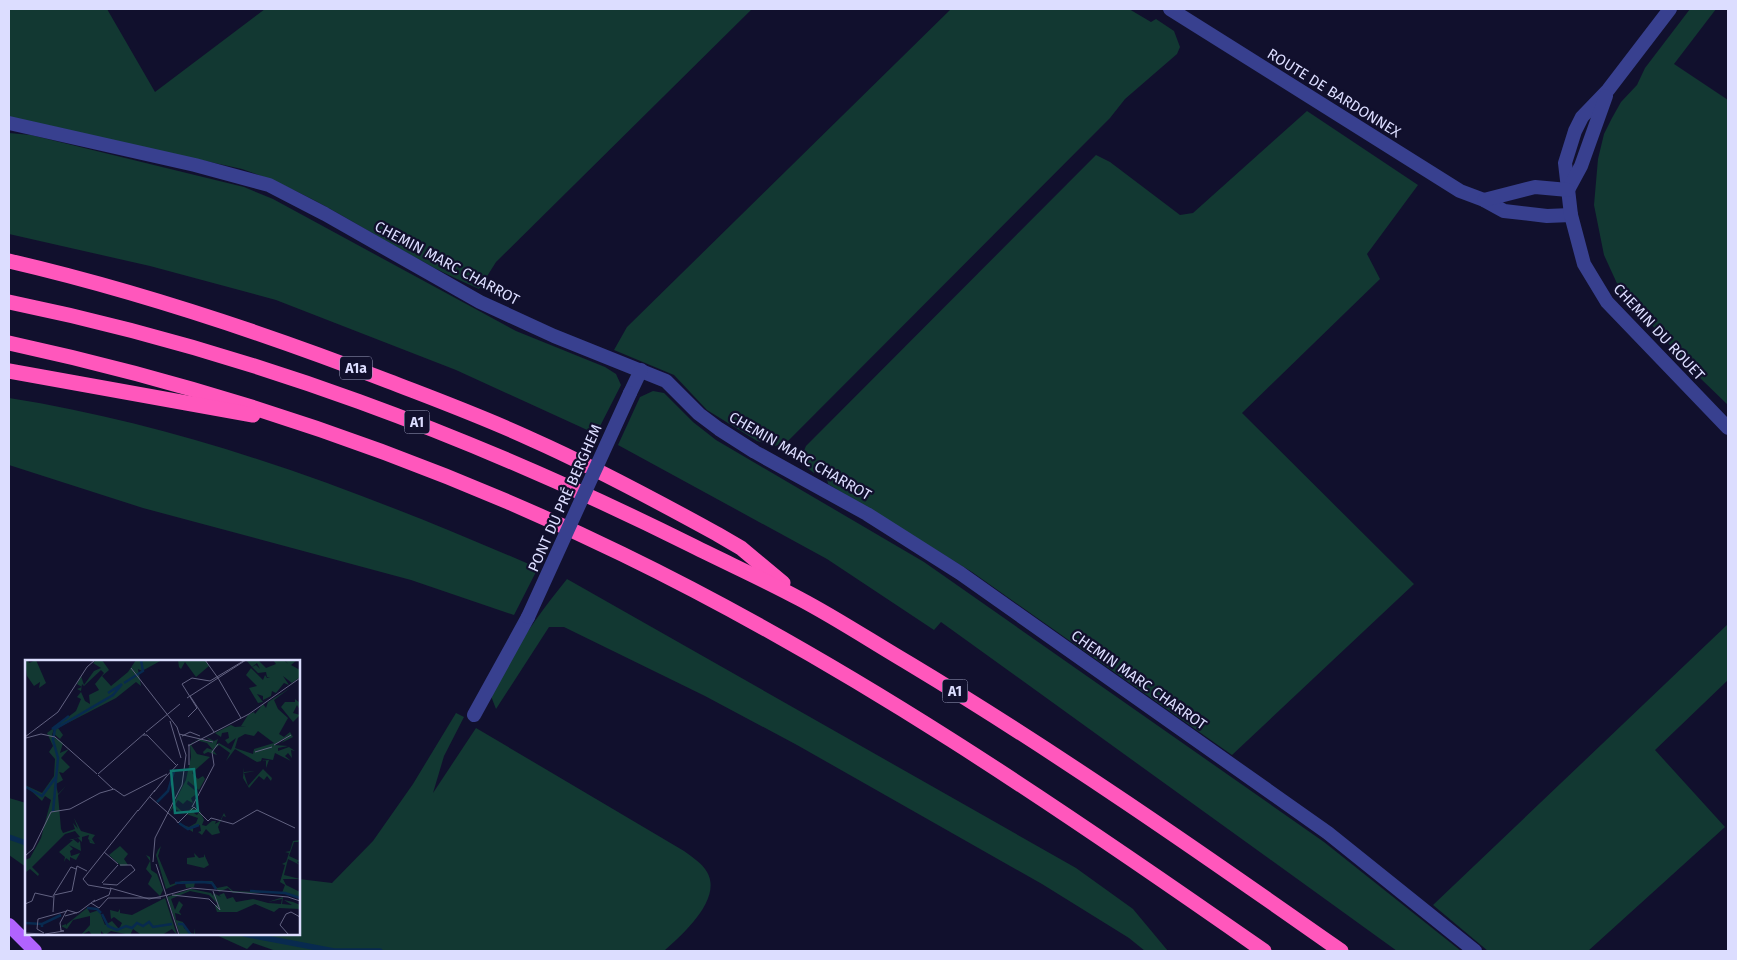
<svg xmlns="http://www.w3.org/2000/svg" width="1737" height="960" viewBox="0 0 1737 960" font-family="'Fira Sans',sans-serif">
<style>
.green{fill:#123832}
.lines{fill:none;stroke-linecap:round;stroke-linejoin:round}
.stream{stroke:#082a4f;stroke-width:5.5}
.minor{stroke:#38408f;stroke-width:14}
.tertiary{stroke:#38408f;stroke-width:14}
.primary{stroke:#b163ff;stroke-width:14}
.motorway{stroke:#ff57bc;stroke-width:15}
.minor-bridge{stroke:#38408f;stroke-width:14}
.labels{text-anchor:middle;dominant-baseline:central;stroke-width:4.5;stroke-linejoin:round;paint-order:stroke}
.shield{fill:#11102d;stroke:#9fa0c0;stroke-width:1}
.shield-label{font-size:14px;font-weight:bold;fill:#dcddff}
.street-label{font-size:15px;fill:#dcddff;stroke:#11102d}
.inset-river{fill:none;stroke:#082a4f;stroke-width:2.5}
.inset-road{fill:none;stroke:#626281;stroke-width:1}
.view{fill:#0f766e;fill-opacity:0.15;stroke:#0f766e;stroke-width:2.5}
.inset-edge{fill:none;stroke:#dcddff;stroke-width:2.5}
</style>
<rect width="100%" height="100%" fill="#11102d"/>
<!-- green -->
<g class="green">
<path d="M9 9H107L155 92 265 9H752L496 262 479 289C459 280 439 271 420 260 361 228 306 190 242 169L9 118Z"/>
<path d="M951 9H1129L1151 22 1156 19 1174 31 1180 47 1177 54 1125 99 1110 118 787 442 775 446 757 441 707 410 674 375 614 350 627 327Z"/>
<path d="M1690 9H1716L1674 64 1728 100V405L1699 377 1620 290 1604 255 1594 205 1598 159 1604 134 1612 118 1621 102 1637 85 1645 68Z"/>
<path d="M1307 111 1418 185 1367 254 1380 279 1242 413 1414 584 1232 755 972 572 828 484 824 462 814 473 802 464 803 453 806 446 1096 155 1110 162 1180 215 1193 213Z"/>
<path d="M9 133 31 135 244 187 273 199 516 331 605 367 616 374 621 385 596 434 456 370 276 300 150 266 9 234Z"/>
<path d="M653 391 664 393 693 422 716 440 924 562 1324 842 1461 951H1397L941 622 934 630 827 559 618 445 640 397Z"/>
<path d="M9 398C193 427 367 494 538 568L514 615 411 580 143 508 9 465Z"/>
<path d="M567 579 1076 868 1133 909 1168 951H1145L1129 938 1042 884 797 745 705 696 564 627H549L496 709 491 696C510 654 538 615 567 579Z"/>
<path d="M1728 624V680L1655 750 1725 827 1588 951H1488L1433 905Z"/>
<path d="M456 713 464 717 444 756 433 793 476 728 684 851C692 857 702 863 707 872 723 899 682 935 664 951H276L253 943 247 949 214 934H299V879L332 883 373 841 413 784Z"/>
<path d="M9 798 26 803V867L9 855Z"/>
</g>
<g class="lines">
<!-- stream -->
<g class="stream">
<path d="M9 837 26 843"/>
<path d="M244 934 334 951H380"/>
</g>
<!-- minor -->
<g class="minor">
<path d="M9 123 195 165 269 185 325 214 480 302 554 336 666 381 699 414 719 429 755 452 867 514 960 573 1328 833 1475 951"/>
<path d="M630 393 641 370"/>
<path d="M474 715 528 617"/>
</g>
<!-- tertiary -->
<g class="tertiary">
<path d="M1170 9 1460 191 1484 200 1504 211 1547 216 1571 215"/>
<path d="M1670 9 1608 90 1582 117 1575 131 1565 163 1571 215 1584 264 1607 302 1728 428"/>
<path d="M1568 190 1581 166 1606 96"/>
<path d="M1484 200 1535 187 1568 190"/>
</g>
<!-- primary -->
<path class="primary" d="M9 925 35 951"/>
<!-- motorway -->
<g class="motorway">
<path d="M9 261C138 291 264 333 388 381 437 400 486 418 533 440 596 468 657 501 717 534L741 548 783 583"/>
<path d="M9 302C249 351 474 437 693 546 729 564 765 580 800 599 838 619 874 643 910 664 1058 753 1200 852 1341 951"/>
<path d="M9 343C221 389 427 459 622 554 849 664 1058 807 1264 951"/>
<path d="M9 371 253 415"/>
</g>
<!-- minor-bridge -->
<path class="minor-bridge" d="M528 617 630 393"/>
</g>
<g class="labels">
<!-- shield labels -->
<g class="shield">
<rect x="340" y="356.5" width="32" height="23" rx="4"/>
<rect x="404.5" y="410.5" width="25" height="23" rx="4"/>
<rect x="942.5" y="679.5" width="25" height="23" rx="4"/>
</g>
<g class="shield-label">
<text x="356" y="368">A1a</text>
<text x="417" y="422">A1</text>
<text x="955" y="691">A1</text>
</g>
<!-- street labels -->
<g class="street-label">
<text transform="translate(1334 93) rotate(32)">ROUTE DE BARDONNEX</text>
<text transform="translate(447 263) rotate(28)">CHEMIN MARC CHARROT</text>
<text transform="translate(1659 332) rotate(47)">CHEMIN DU ROUET</text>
<text transform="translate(800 456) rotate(30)">CHEMIN MARC CHARROT</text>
<text transform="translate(565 498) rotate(-66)">PONT DU PRÉ BERGHEM</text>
<text transform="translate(1139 680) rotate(35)">CHEMIN MARC CHARROT</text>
</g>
</g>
<!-- overview -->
<g transform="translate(25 660)">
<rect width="275" height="275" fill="#11102d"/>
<path d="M3 0 4 3 11 0 21 23 14 28 15 22 9 26 2 16 0 2ZM71 0H77L84 10 77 16 86 26 103 12 111 0H137L117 11 113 9 116 26 111 22 91 38 33 68 38 75 35 79 29 74 30 69 37 63 29 69 27 75 38 83 35 93 44 89 36 98 45 107 38 113 34 112 38 120 31 124 33 134 41 126 33 135 36 169 38 173 50 169 48 163 53 169 49 158 56 171 70 175 67 179 70 184 65 183 64 180 69 183 63 179 64 175 57 177V182L53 178 48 179 53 183 55 181 56 191 44 185 48 189 45 191 46 196 55 193 51 200 45 197V201L41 198 39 202 40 197 34 192 48 180H44L55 177 50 171 40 174 7 207 14 214 13 216 5 209 1 212 0 200 5 198 16 178 26 140 20 136 17 141 0 125 17 133 29 116 30 99 24 92 28 86 22 73 51 51 56 39 52 37 56 32 60 41 65 44 64 35 74 30 70 24 79 13 76 10 59 26 57 24 56 31 52 29 57 27 52 24 56 16 59 25 69 11 76 8 68 3ZM153 0H180L184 6 171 17 160 2 156 9 154 7ZM221 0H233L241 8 251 4 248 0H259L263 4 260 0H272L266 5 275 10V17L267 23 258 16 264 25 259 23 251 33 247 31 246 36 238 40V36L232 34 238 42 233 43 224 28 232 26 221 15 226 8 238 20 240 15 242 18 245 17H242L241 12 233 13 227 7 231 5 235 9 232 3 227 7ZM265 28 249 40 253 49 263 58 254 74 259 77 265 72 268 77 256 83 265 75 249 85 263 86 253 88V91L264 87 270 91 266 90 267 98 263 93 260 96 266 101 250 93 248 100 237 98 236 101 244 100 241 108V100L232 102 210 89 201 101 205 93 194 85 188 90 192 95 183 92 179 94 178 92 182 88 188 90 182 83 171 80 166 85 172 94 185 97 167 113 173 119 178 116 180 119 174 130 163 121 162 124 173 133 166 138 168 143 162 140 158 144 153 140 150 145 160 154 148 148 144 153 161 120 166 97 165 85 168 82 174 79 188 83 181 77 189 81 193 79 191 85 194 83 206 90 211 78 203 84 200 80 204 78 203 72 197 73 196 77 190 73 206 65 210 67 221 66H216L223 55 229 52 230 54 238 44 241 48 243 42ZM233 71 249 83 229 89 228 94 210 88 213 78 220 74 229 76ZM270 39 275 43V50L272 45 268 53 275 55 268 62 256 47 260 42H270ZM219 107V112L231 111 219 113 223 126 238 109 247 118 246 121 242 116 239 120 234 116 224 128 218 118ZM166 148 171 149 169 153 172 155 175 151 179 160 177 165 181 166 187 161H191L190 164 195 161 199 153 201 157 198 156 193 167 195 173 187 175 181 169 177 175 173 172 176 171 175 165 168 167V172L155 164 164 167 171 163 173 158 161 154ZM275 180 273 182H269L264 196 275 201 272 202 275 205 263 199 259 215 275 219H258L261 225 275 232V238L260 233H208L203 228 194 232 187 223 170 222 169 227 161 228 160 223 166 222H157L141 229 131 195 133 190 136 186 133 196 145 225 157 221H187L192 228 202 226 208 231 257 233 260 225 255 222 260 205 257 204 261 202 264 193 260 192 265 191 268 181ZM95 186 103 194 99 199 103 205 96 206 84 195ZM169 193 174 198 179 197V194L184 205 179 208 162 204V198L170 197ZM121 195 125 197 126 210 132 214 138 230 135 236 123 224 127 216 121 209 125 201ZM166 229 186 233 188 236V233L196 237 194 235 199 233 202 239 208 237 211 242 228 239 243 243 256 244 257 239 243 242 258 237 257 244 267 245 259 240 268 242 275 245V249L254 248 249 252 230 244 212 252H192L190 246 193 244 184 235 165 231 146 239 150 250 154 241 158 245 154 252 157 255 150 253 151 260 158 262 159 268 166 273 169 274 170 268V275H155L142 237ZM140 238 152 275 147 269 137 275H107L115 274 108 269 105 275 86 271 80 275 76 271V275H67L64 271 56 275 65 265V256L48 260 42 269 36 266 41 264 42 266V264L62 248 65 253 74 250 80 265 87 261 94 269 97 263 89 257 86 259 85 250 93 252 95 249V253L107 255Z" fill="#123832" fill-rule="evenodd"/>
<path class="inset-river" d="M99 23 118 11 116 0M83 33 97 24M27 69 44 56M1 127 17 136 31 117M132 142 143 131 149 111M28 152 33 98 28 80 30 69 88 35 97 24M154 163 163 169 174 165M150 223 177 222 187 223 191 229M225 231 260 233 275 238M62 248 72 249 76 253M77 254 83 266 92 270 101 266 107 268 112 263 118 266 124 262 128 267 147 264M0 263 17 264M153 264H158L166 275M17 267V264L36 255"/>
<path class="inset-road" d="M180 0 193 18M106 8 152 67 161 95 157 125 130 178 128 202M193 18 216 58M165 36 189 72M162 38 221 0M163 57 172 48 157 24 167 18 185 21 220 0M145 61 156 98M121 72 155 44M154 74 188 82M118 75H122L151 105M157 76 165 72 175 76M0 77 33 52 62 7 70 0M1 78 16 74 30 77 72 114M249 85 266 75M163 86 224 54 275 18M230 92 247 87M164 105V84M73 114 120 73M73 115 88 129M140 118 153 104M89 129 99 136 142 114M129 132 141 117M125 137 151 160M167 147 189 105 187 92 193 84M113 151 130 130M151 160 153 163 169 147 183 161 186 158 208 164 232 150 270 168M79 192 93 204M0 196 8 189 26 152 45 149 75 133 89 129M131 204 154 275M77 223 93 205M78 224 92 225 110 210 106 205H95M85 228 124 239 143 235M86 229 63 225 58 219 113 150M29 235 47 231 52 206 62 211M142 235 167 228 263 237 275 241M147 235 184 239 195 250 188 231M28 236 46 207 51 209M68 242 84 235 86 229M66 243 74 248 83 238H136M0 244 7 241 10 233 28 237M28 252 29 236M40 256 54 252 70 240M13 259 42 251M13 259 12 269 19 273M36 270 35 263 42 250 52 253M0 273 19 274M20 274 39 271 35 270M264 275 255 265 261 254 266 252 275 257"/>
<path class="view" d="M169 109 173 151 150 153 146 111Z"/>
<rect width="275" height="275" class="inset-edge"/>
</g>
<!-- border -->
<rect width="1737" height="960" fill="none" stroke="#dcddff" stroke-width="20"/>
</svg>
